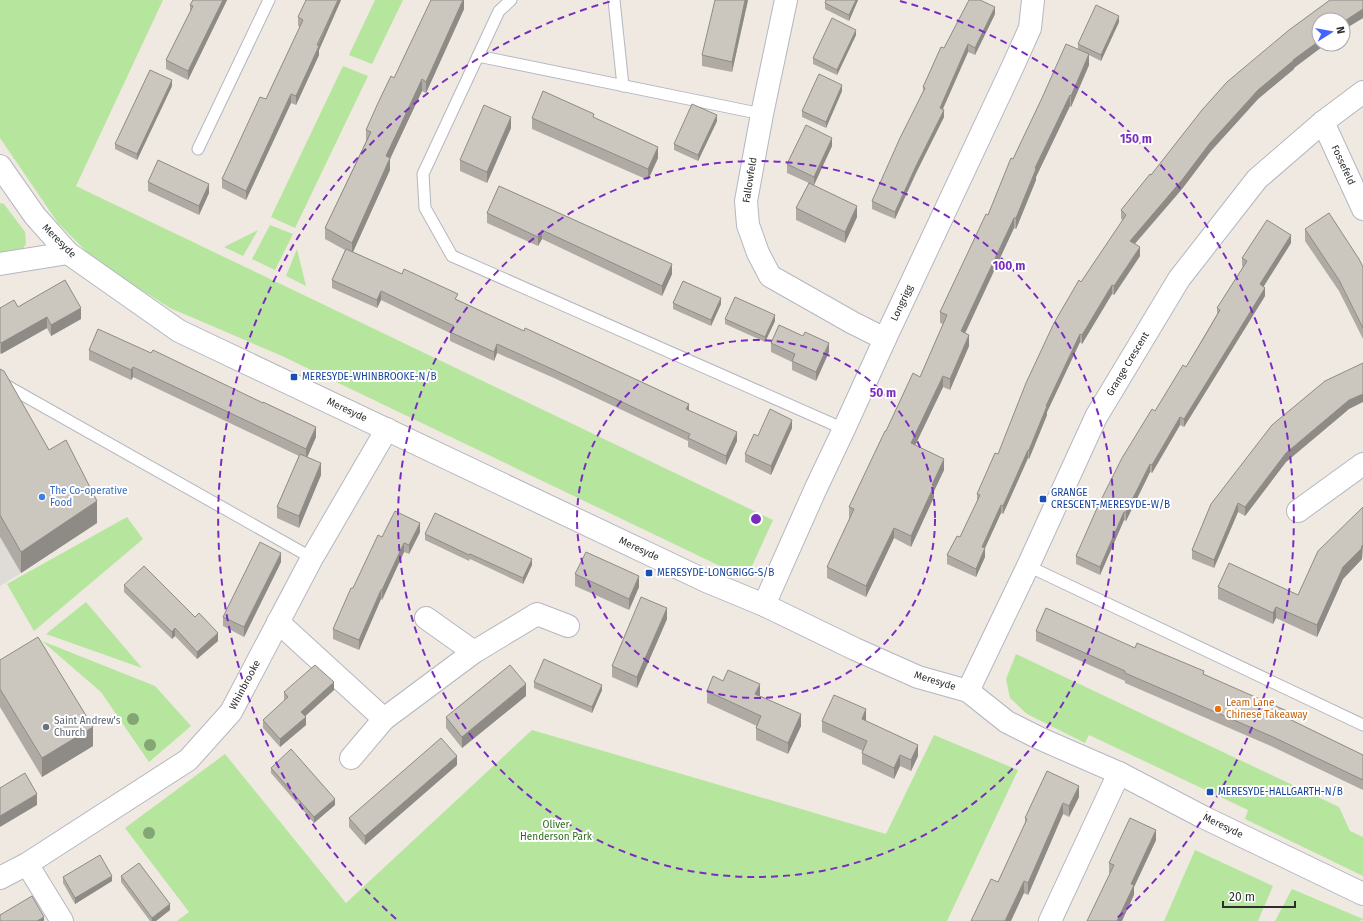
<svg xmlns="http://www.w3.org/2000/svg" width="1363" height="921" viewBox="0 0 1363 921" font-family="'Fira Sans',sans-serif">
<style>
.green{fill:#b6e59e}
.plaza{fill:#dfdcd8}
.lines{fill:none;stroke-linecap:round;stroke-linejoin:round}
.service-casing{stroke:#b4b7c1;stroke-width:13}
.minor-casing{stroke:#b4b7c1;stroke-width:24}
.tertiary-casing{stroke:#b4b7c1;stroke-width:24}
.service{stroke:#fff;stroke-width:11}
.minor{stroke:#fff;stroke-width:22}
.tertiary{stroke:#fff;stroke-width:22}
.tree{fill:#84a574}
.wall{fill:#afaba4}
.shaded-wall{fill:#8e8b86}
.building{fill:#cbc7bf;stroke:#8e8b86}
.ring{fill:none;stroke:#7b2cbf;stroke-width:2;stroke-dasharray:7 5}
.transit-dot{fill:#1a4fb4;stroke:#fff;stroke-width:1.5}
.shop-dot{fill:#3f7fe0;stroke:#fff;stroke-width:1.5}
.food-dot{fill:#e8710a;stroke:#fff;stroke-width:1.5}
.worship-dot{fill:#6b7280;stroke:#fff;stroke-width:1.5}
.labels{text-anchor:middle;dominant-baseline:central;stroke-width:4;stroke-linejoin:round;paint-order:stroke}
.street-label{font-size:10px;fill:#2e2e2e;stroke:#fff}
.transit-label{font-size:10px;fill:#164399;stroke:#fff;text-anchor:start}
.shop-label{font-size:10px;fill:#366cbe;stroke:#fff;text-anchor:start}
.food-label{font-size:10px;fill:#c56008;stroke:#fff;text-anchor:start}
.worship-label{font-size:10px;fill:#5b616d;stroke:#fff;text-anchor:start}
.park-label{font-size:10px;fill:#2c6e1b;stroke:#fff}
.centre{fill:#7b2cbf;stroke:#fff;stroke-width:2}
.ring-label{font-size:12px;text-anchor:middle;font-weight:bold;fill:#7b2cbf;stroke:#fff;stroke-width:4;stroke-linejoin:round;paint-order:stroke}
</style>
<rect width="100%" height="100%" fill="#efe9e1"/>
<!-- green -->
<g class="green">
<path d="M0 0H163L76 186 773 520 752 566 722 567 282 356 170 308 97 262 58 223 0 138Z"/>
<path d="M375 0H403L372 64 349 55Z"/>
<path d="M343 66 368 76 295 228 271 217Z"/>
<path d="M0 203 4 204 25 232 26 244 19 254 0 257Z"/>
<path d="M270 225 293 234 275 270 252 259Z"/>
<path d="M258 230 243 256 224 247Z"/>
<path d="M297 249 306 286 286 276Z"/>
<path d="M127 517 143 539 34 631 7 584Z"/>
<path d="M86 602 142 668 46 634Z"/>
<path d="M42 641 155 686 191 726 149 762 101 692Z"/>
<path d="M1016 654 1339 807 1350 831 1363 837V876L1245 819 1248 810 1089 735 1085 743 1027 714 1010 698 1006 679Z"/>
<path d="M532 730 886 834 934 735 1018 770 947 921H177L189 912 125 828 225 754 346 903Z"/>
<path d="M1195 850 1273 886 1258 921H1164Z"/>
<path d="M1292 889 1363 919V920L1358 921H1275Z"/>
</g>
<!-- plaza -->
<path class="plaza" d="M0 537 21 573 0 586Z"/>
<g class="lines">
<!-- service casing -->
<g class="service-casing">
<g id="service">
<path d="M511 0 499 11 423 174 425 208 452 256 844 429"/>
<path d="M614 0 623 86"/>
<path d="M478 56 762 114"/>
<path d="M198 149 269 0"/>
<path d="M0 382 312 558"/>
<path d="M1028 566 1363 725"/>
</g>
</g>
<!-- minor casing -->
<g class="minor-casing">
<g id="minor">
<path d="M786 0 762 114 746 201 748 225 758 253 770 276 853 323 885 339"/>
<path d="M1323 122 1363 209"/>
<path d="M1298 511 1363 464"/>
<path d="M764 605 816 488 844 429 885 339 1013 66 1030 28 1033 0"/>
<path d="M426 618 474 652"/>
<path d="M278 622 384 719"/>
<path d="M968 691 1028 566 1096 417 1179 279 1257 179 1323 122 1363 92"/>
<path d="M351 758 384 719 474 652 537 614 568 626"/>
<path d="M27 864 62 921"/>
<path d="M0 878 27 864 188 760 231 712 312 558 387 429"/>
<path d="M1050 921 1119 773"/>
</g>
</g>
<!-- tertiary casing -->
<g class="tertiary-casing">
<g id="tertiary">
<path d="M0 166 35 216 68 253 179 331 706 581 764 605 855 649 918 677 968 691 1007 722 1041 739 1119 773 1203 817 1363 894"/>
<path d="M0 264 68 253"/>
</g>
</g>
<!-- service -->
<use href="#service" class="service"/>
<!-- minor -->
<use href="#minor" class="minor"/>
<!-- tertiary -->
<use href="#tertiary" class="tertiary"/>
</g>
<!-- trees -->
<g class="tree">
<circle cx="133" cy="719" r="6"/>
<circle cx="150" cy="745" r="6"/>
<circle cx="149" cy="833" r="6"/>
</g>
<!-- wall -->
<g class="wall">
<path d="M193 0H227L188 80 166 69V60L190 12V5Z"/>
<path d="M341 0 319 50V55L296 105 291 103 246 200 222 188V179L266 99 300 27 298 26V17Z"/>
<path d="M464 0V9L426 93 422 91 402 133 390 159V170L353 252 458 300 689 410 737 441 726 465 688 447V441L554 378 497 353 494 361 450 341V333L381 300 377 308 332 288V280L345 250 325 239V228L366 141V130L394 78Z"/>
<path d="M748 0 732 72 702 66V55Z"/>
<path d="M858 0 849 21 825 9V3Z"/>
<path d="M1363 0V18L1343 30V20L1294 68V69L1258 99 1210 152 1182 189 1135 244 1140 256 1114 295 1112 294 1082 344 1080 342 1047 412V415L1029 459 1028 458 1003 514 1001 513 985 548V557L976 577 947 564V555L960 537 977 502V494L998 454 1081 282 1123 220 1121 219V210L1151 175Z"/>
<path d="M995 14 975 55 968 52 943 109 944 117 916 173 895 219 872 209V201L923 93V87L944 48Z"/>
<path d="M1119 22 1101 61 1089 55V65L1071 107 1070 106 1036 177V180L1016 229 1014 228 965 333 969 346 950 390 943 387 915 445 944 470 934 491V497L911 547 894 538 866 597 827 578V567L850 518H849V507L886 431 920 377 943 324 940 323V312L988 215 1013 159 1078 49V44Z"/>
<path d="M856 35 837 75 813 64V58Z"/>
<path d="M172 86 137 160 115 149V144Z"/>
<path d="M842 91 826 128 802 117V111Z"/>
<path d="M532 118H594L658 158 648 180 532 129Z"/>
<path d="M717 121 698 161 674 150V144Z"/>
<path d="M511 128 487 183 460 171V160Z"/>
<path d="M832 146 814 185 857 217 845 243 796 220V208L809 183 787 173V164Z"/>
<path d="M148 182 209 193 199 215 148 191Z"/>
<path d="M499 186 672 274 662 296 542 239 538 246 487 223V213Z"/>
<path d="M1305 229 1363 267V339L1339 291 1305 241Z"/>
<path d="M1291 243 1264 286 1265 296 1184 427 1180 425 1152 473 1150 472 1126 521 1124 520 1100 575 1076 564V556L1155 411 1186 367 1217 314V308L1243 267 1242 266V258Z"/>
<path d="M673 303 721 304 711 326 673 309Z"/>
<path d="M18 307 81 319 51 336 47 328 1 354 0 353V308Z"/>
<path d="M725 319 775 321 765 342 725 324Z"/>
<path d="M771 343 829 352 816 381 792 370V362L771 352Z"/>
<path d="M89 350 316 437 307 457 321 475 299 528 277 518V507L299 456 133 377 131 380 89 360Z"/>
<path d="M0 369 49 450 97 523 21 573 0 537Z"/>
<path d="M1349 409 1286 462 1245 516 1238 512 1214 568 1192 559V550L1211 504Z"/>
<path d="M792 428 771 475 745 462V454L758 436Z"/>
<path d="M1363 507 1362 559 1343 579 1317 637 1276 618 1273 624 1218 599V587L1298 595Z"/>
<path d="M420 532 409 554 404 552 382 600 381 599 359 650 333 639V629L353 588 382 537Z"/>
<path d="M425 534 532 565 523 584 470 559 469 561 425 540Z"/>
<path d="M281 562 244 637 223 626V617Z"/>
<path d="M575 574 639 587 629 610 575 586Z"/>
<path d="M124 585 218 641 197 659 175 636 172 639 124 592Z"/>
<path d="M667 619 637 688 612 677V666Z"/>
<path d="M1036 631 1135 648 1204 674 1287 718 1363 755V790L1273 747 1125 683V681L1036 641Z"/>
<path d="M0 660 93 746 42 777 0 707Z"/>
<path d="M534 682 602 690 592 713 534 688Z"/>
<path d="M334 690 305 716 306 725 280 747 263 728V720L284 701V692Z"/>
<path d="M707 691 760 695V696L801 726 788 754 756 740V728L757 726 707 703Z"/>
<path d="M526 696 462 748 446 728V717Z"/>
<path d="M822 721H866L918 756 911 771 900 766 894 779 862 764V753L863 751 822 732Z"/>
<path d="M457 765 365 845 349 827V818Z"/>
<path d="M271 768 335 805 314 823 271 773Z"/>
<path d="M1047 771 1079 797 1069 817 1063 814 1028 895 998 882 1025 825V818Z"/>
<path d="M1156 840 1134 887V895L1109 873V863Z"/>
<path d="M121 876 170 910 156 921H150L121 882Z"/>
<path d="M63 877 112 881 75 904 63 883Z"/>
</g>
<!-- shaded-wall -->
<g class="shaded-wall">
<path d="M223 0H227L188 80V71Z"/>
<path d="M338 0H341L319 50V55L296 105V96Z"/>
<path d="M463 0H464V9L426 93V82Z"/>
<path d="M745 0H748L732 72V62Z"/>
<path d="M856 0H858L849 21V15Z"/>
<path d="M995 7V14L975 55V48Z"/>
<path d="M1363 9V18L1343 30V22Z"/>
<path d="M1119 16V22L1101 61V55Z"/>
<path d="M856 30V35L837 75V70Z"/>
<path d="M1319 41V44H1326L1294 68V69L1258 99 1210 152 1182 189 1130 249V241L1210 143 1258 90 1293 60Z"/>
<path d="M968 44V52L940 115V108Z"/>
<path d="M1089 54V65L1071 107V96Z"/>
<path d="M422 79V91L390 159V170L352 254V243L386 156Z"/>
<path d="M172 80V86L137 160V154Z"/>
<path d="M842 85V91L826 128V122Z"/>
<path d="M291 94V103L246 200V191Z"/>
<path d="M1070 95V106L1036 177V180L1016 229V218L1035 168Z"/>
<path d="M944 110V117L916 173 895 219V212L916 166Z"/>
<path d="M717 115V121L698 161V155Z"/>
<path d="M511 117V128L487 183V172Z"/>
<path d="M832 138V146L814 185V177Z"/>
<path d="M658 147V158L648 180V169Z"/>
<path d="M209 184V193L199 215V206Z"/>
<path d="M857 206V217L845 243V232Z"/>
<path d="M1014 218V228L961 342V331Z"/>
<path d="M542 230V239L538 246V237Z"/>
<path d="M1291 235V243L1260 292V284Z"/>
<path d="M1140 247V256L1114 295V286Z"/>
<path d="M672 264V274L662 296V286Z"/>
<path d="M1112 285V294L1082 344V335Z"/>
<path d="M1265 288V296L1184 427V419Z"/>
<path d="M381 291V300L377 308V300Z"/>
<path d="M721 298V304L711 326V320Z"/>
<path d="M81 308V319L51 336V325Z"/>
<path d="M775 315V321L765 342V337Z"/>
<path d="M47 317V328L1 354V343Z"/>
<path d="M1080 334V342L1047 412V415L1029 459V450L1046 406Z"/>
<path d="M969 335V346L950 390V379Z"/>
<path d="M829 343V352L816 381V372Z"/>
<path d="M497 344V353L494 361V352Z"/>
<path d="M133 367V377L131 380V370Z"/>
<path d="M943 376V387L911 454V443Z"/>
<path d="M1363 394V402L1349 409 1286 462 1245 516V507L1286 453 1349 400Z"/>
<path d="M689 404V413L686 409Z"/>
<path d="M1180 417V425L1152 473V465Z"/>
<path d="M792 420V428L771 475V466Z"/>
<path d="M316 427V437L306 460V449Z"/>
<path d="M737 432V441L726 465V456Z"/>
<path d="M1028 450V458L1003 514V506Z"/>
<path d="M944 459V470L934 491V497L911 547V536L932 485Z"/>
<path d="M321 463V475L299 528V516Z"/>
<path d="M1150 464V472L1126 521V512Z"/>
<path d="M97 501V523L21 573V552Z"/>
<path d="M1238 503V512L1214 568V560Z"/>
<path d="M1001 505V513L985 548V557L976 577V569L982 547Z"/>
<path d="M1124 512V520L1100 575V567Z"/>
<path d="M420 523V532L409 554V545Z"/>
<path d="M894 528V538L866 597V586Z"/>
<path d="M404 543V552L382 600V590Z"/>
<path d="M1363 545 1362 559 1343 579 1317 637V625L1343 567Z"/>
<path d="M281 553V562L244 637V627Z"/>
<path d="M532 559V565L523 584V578Z"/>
<path d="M639 576V587L629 610V599Z"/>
<path d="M381 590V599L359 650V640Z"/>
<path d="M1276 607V618L1273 624V613Z"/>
<path d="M667 608V619L637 688V677Z"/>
<path d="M175 628V636L172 639V632Z"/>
<path d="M218 633V641L197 659V652Z"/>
<path d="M334 682V690L301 720V712Z"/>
<path d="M526 684V696L462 748V737Z"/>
<path d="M760 684V695L755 705V694Z"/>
<path d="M602 685V690L592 713V707Z"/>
<path d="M866 709V720L862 730V719Z"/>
<path d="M801 714V726L788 754V743Z"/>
<path d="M306 717V725L280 747V739Z"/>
<path d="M93 727V746L42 777V758Z"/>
<path d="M918 745V756L911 771V760Z"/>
<path d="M900 755V766L894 779V768Z"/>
<path d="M457 756V765L365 845V836Z"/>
<path d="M1079 786V797L1069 817V806Z"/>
<path d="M37 794V805L0 827V816Z"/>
<path d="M335 799V805L314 823V817Z"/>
<path d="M1063 803V814L1028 895V883Z"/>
<path d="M1156 830V840L1134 887V895L1122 921H1117L1131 884Z"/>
<path d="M112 876V881L75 904V898Z"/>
<path d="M1024 881V893L1011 921H1005Z"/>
<path d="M170 904V910L156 921H152V918Z"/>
<path d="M44 917V921H37Z"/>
</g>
<!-- building -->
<g class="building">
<path d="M193 0H223L188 71 166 60 193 6 190 5Z"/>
<path d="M306 0H338L317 45 319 46 296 96 291 94 246 191 222 179 260 97 266 99 303 20 298 17Z"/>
<path d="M431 0H463L426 82 422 79 402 122 386 156 390 158 352 243 325 228 371 132 366 130 378 103 391 76 394 78Z"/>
<path d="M715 0H745L732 62 702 55Z"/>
<path d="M826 0H856L849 15 825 3Z"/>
<path d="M969 0H980L995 7 975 48 968 44 940 108 944 110 916 166 895 212 872 201 900 138 925 88 923 87 941 47 944 48Z"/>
<path d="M1330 0H1363V9L1343 22V20H1319V41L1293 60H1294L1258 90 1210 143 1182 180 1130 241 1140 247 1114 286 1112 285 1082 335 1080 334 1046 406H1047L1029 450H1028L1003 506 1001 505 982 547 985 548 976 569 947 555 957 536 960 537 980 495 977 494 995 453 998 454 1026 383 1054 323 1079 280 1081 282 1126 215 1121 210 1150 174 1151 175 1202 110 1227 82 1289 30Z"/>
<path d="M1096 5 1119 16 1101 55 1078 44Z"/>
<path d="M832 18 856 30 837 70 813 58Z"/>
<path d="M1066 44 1089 54 1071 96 1070 95 1035 168 1036 169 1016 218H1014L961 331 969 335 950 379 943 376 911 443 944 459 932 485 934 486 911 536 894 528 866 586 827 567 854 509 849 507 885 431H886L913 373 920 377 947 315 940 312 986 214 988 215 1011 158 1013 159 1042 98Z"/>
<path d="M150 70 172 80 137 154 115 144Z"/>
<path d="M819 74 842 85 826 122 802 111Z"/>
<path d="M543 91 594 114 593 117 658 147 648 169 532 118Z"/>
<path d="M692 104 717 115 698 155 674 144Z"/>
<path d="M484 105 511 117 487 172 460 160Z"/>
<path d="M806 125 832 138 814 177 787 164Z"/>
<path d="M158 160 209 184 199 206 148 182Z"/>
<path d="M809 183 857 206 845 232 796 208Z"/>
<path d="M499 186 672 264 662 286 542 230 538 237 487 213Z"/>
<path d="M1329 213 1359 259 1363 267V328L1339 280 1305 229Z"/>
<path d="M1267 220 1291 235 1260 284 1265 288 1184 419 1180 417 1152 465 1150 464 1126 512H1124L1100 567 1076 556 1098 506 1122 458 1152 409 1155 411 1183 365 1186 367 1203 339 1220 310 1217 308 1247 261 1242 258Z"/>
<path d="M346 249 402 274 404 269 458 294 455 299 524 331 525 328 689 404 686 409 737 432 726 456 688 438 690 434 554 370 497 344 494 352 450 332 454 326 381 291 377 300 332 280Z"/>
<path d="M65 280 81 308 51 325 47 317 1 343 0 342V308L14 300 18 307Z"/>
<path d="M683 281 721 298 711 320 673 303Z"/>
<path d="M735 297 775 315 765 337 725 319Z"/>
<path d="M779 325 803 336 805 332 829 343 816 372 792 361 795 354 771 343Z"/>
<path d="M98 329 151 353 153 350 263 403V402L316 427 306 449 133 367 131 370 89 350Z"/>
<path d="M1363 363V394L1349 400 1286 453 1245 507 1238 503 1214 560 1192 550 1211 504 1272 425 1325 381Z"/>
<path d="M0 369 4 371 49 450 66 440 97 501 21 552 0 515Z"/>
<path d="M770 409 792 420 771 466 745 454 754 434 758 436Z"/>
<path d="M300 454 321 463 299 516 277 507Z"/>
<path d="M1363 507V545L1361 547 1362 548 1343 567 1317 625 1276 607 1273 613 1218 587 1229 563 1298 595 1318 551Z"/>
<path d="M395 511 420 523 409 545 404 543 382 590H381L359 640 333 629 351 588H353L378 535 382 537Z"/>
<path d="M435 513 532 559 523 578 470 554 469 555 425 534Z"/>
<path d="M260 542 281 553 244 627 223 617Z"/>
<path d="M586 552 639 576 629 599 575 574Z"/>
<path d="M144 566 195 617 199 613 218 633 197 652 175 628 172 632 124 585Z"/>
<path d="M641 597 667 608 637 677 612 666Z"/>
<path d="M1046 608 1135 648 1137 643 1204 671 1203 674 1287 711 1285 717 1363 755V780L1273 737 1125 673V671L1036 631Z"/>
<path d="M38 637 93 727 42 758 0 689V660Z"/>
<path d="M544 659 602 685 592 707 534 682Z"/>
<path d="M315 665 334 682 301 712 306 717 280 739 263 720 288 697 284 692Z"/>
<path d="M510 665 526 684 462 737 446 717Z"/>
<path d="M728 670 760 684 755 694 801 714 788 743 756 728 761 716 707 691 713 676 723 681Z"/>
<path d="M834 695 866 709 862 719 918 745 911 760 900 755 894 768 862 753 867 741 822 721Z"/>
<path d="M441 738 457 756 365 836 349 818Z"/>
<path d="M291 749 335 799 314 817 271 768Z"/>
<path d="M1047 771 1079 786 1069 806 1063 803 1028 883 1024 881 1005 921H971L991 879 998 882 1027 819 1025 818Z"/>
<path d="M25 773 37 794 0 816V788Z"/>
<path d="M1130 818 1156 830 1131 884 1134 885 1117 921H1087L1114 865 1109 863Z"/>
<path d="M100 855 112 876 75 898 63 877Z"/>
<path d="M139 863 170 904 152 918 121 876Z"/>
<path d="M32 896 44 917 37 921H0V915Z"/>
</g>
<!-- distance rings -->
<g class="ring">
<circle cx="756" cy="519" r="179"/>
<circle cx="756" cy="519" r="358"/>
<path d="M396 919A538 538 0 0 1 612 1M900 1A538 538 0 0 1 1116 919"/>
</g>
<!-- markers -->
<g class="transit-dot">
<rect x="290" y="373" width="8" height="8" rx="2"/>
<rect x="1039" y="495" width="8" height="8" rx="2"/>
<rect x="645" y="569" width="8" height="8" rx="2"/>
<rect x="1206" y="788" width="8" height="8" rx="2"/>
</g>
<circle class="shop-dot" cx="42" cy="497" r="4"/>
<circle class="food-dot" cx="1218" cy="709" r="4"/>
<circle class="worship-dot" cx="46" cy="727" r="4"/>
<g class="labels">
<!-- street labels -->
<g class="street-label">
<text transform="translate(1343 165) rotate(65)">Fossefeld</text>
<text transform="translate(750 180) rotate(-81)">Fallowfeld</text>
<text transform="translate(59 241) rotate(45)">Meresyde</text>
<text transform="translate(902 303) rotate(-65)">Longrigg</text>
<text transform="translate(1128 364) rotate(-59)">Grange Crescent</text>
<text transform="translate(347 410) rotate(25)">Meresyde</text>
<text transform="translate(639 549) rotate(25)">Meresyde</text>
<text transform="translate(935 681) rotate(17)">Meresyde</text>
<text transform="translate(245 685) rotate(-62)">Whinbrooke</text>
<text transform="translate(1223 826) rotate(26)">Meresyde</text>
</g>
<!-- transit labels -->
<g class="transit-label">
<text x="302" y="377">MERESYDE-WHINBROOKE-N/B</text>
<text x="1051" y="493">GRANGE<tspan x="1051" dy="12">CRESCENT-MERESYDE-W/B</tspan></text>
<text x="657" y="573">MERESYDE-LONGRIGG-S/B</text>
<text x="1218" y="792">MERESYDE-HALLGARTH-N/B</text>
</g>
<!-- shop labels -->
<g class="shop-label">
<text x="50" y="491">The Co-operative<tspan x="50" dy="12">Food</tspan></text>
</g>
<!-- food labels -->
<g class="food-label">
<text x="1226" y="703">Leam Lane<tspan x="1226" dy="12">Chinese Takeaway</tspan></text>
</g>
<!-- worship labels -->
<g class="worship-label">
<text x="54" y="721">Saint Andrew's<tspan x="54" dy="12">Church</tspan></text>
</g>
<!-- park labels -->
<g class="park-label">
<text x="556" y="825">Oliver<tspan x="556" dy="12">Henderson Park</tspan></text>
</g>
</g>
<circle cx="756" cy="519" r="6" class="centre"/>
<g class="ring-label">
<text x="1136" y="143">150 m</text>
<text x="1009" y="270">100 m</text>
<text x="883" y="397">50 m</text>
</g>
<!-- north arrow -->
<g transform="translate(1331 32) rotate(79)"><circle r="19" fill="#ffffff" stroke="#ababab"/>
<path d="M0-3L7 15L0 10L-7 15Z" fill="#4264fb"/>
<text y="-6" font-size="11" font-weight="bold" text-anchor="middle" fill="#2e2e2e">N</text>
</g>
<!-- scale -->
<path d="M1223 901v6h72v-6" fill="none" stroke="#2e2e2e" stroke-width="2"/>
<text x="1229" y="901" font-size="12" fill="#2e2e2e" stroke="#ffffff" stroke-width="3" paint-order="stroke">20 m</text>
</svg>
